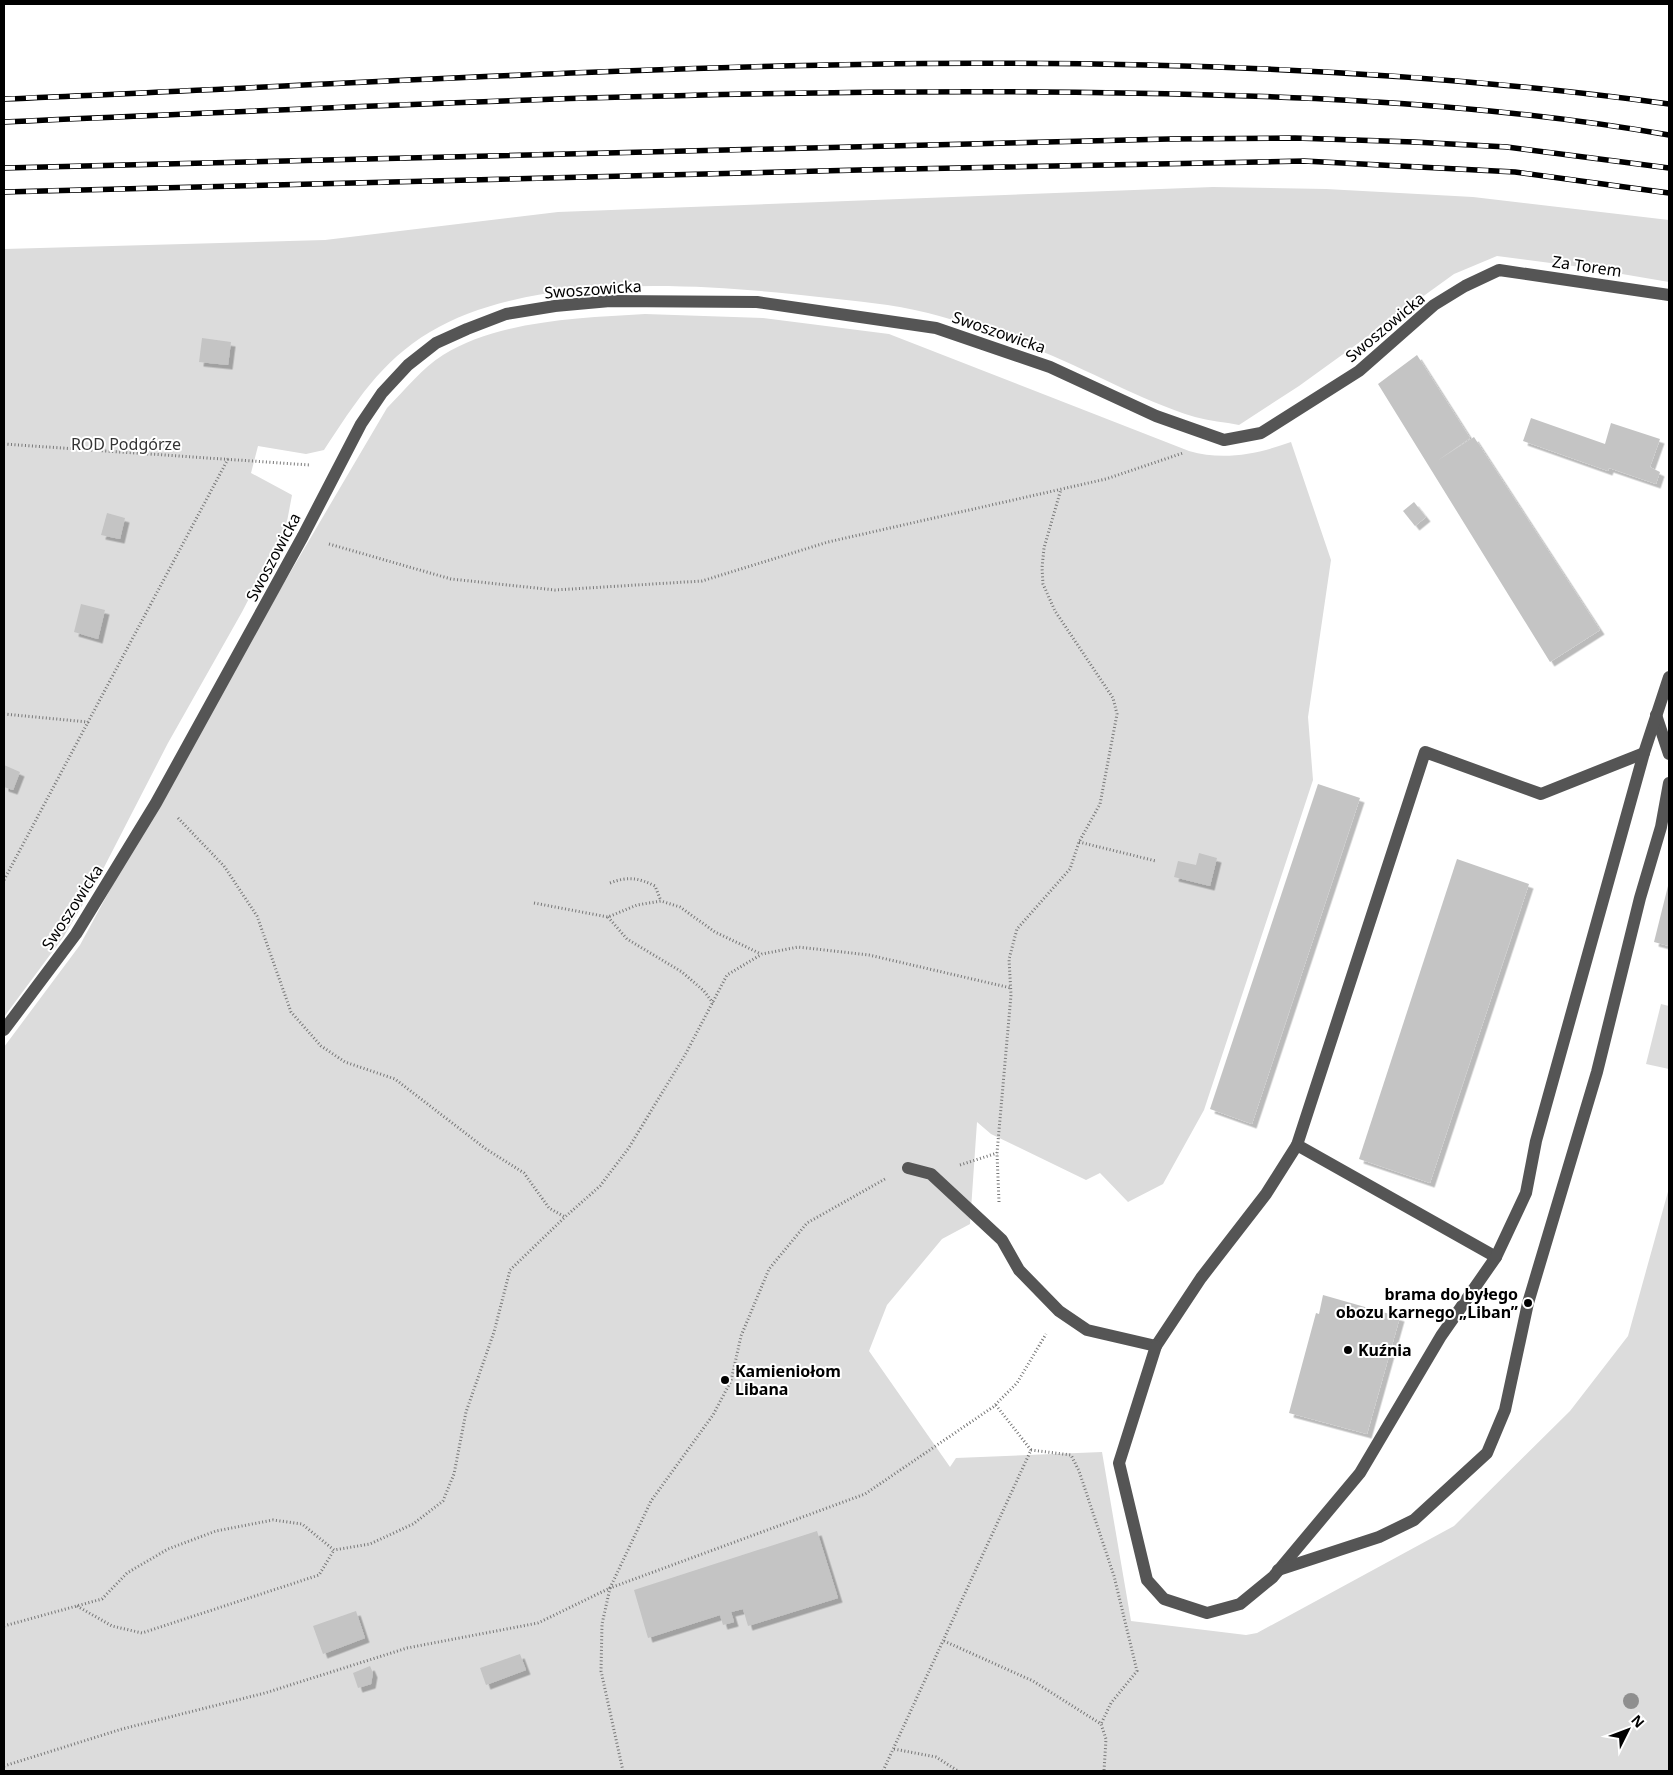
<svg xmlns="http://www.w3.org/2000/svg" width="1673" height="1775" viewBox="0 0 1673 1775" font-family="'Noto Sans',sans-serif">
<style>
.green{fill:#dcdcdc}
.building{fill:#c4c4c4;filter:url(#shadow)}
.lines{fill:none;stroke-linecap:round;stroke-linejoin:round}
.path{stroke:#777;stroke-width:3;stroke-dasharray:1 2.5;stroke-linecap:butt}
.minor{stroke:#555;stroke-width:12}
.rail-casing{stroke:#000;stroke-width:5.5}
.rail{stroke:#fff;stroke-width:4;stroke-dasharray:11;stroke-linecap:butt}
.tree{fill:#8f8f8f}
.poi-dot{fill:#000;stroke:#fff;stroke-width:2}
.labels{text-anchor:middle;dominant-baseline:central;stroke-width:4;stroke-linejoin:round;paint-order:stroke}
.street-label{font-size:16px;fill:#000;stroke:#fff}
.park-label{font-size:16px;fill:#333;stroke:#fff}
.poi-label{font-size:16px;font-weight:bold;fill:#000;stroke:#fff;text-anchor:start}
</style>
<defs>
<filter id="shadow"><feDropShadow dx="4.5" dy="4.5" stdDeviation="0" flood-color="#0004"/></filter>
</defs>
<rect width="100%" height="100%" fill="#fff"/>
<!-- green -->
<g class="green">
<path d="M1213 187 1326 189 1473 197 1669 220V282L1581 267 1497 256 1454 274 1299 386 1239 425C1225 422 1209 421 1195 417 1139 400 1088 369 1033 348 1000 335 963 322 928 313 893 304 855 301 819 297 706 284 531 271 430 332 381 361 355 403 324 450L306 454 258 446 251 473 292 495 286 527 242 612 168 743 98 879 64 936 4 1017V249L325 240 558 212Z"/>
<path d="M645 314 763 318 889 334 1189 451C1224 461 1257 454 1291 442L1331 560 1308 717 1313 780 1204 1110 1163 1184 1128 1202 1100 1173 1086 1180 991 1134 977 1122 970 1224 942 1239 887 1305 869 1351 950 1467 956 1458 1102 1452 1131 1621 1246 1635 1257 1633 1454 1526 1570 1411 1628 1336 1669 1188V1771H4V1047L80 945 188 746 387 408C405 390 422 368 443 355 500 320 580 318 645 314Z"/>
<path d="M1661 1004 1669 1006V1069L1646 1064Z"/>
</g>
<!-- building -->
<g class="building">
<path d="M202 338 231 342 228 365 199 362Z"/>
<path d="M1417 355 1470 438 1437 461 1474 437 1600 630 1550 662 1378 384Z"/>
<path d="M1531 418 1605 444 1611 423 1660 439 1650 467 1660 472 1656 484 1609 468 1608 471 1523 441Z"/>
<path d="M1414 502 1426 517 1415 526 1403 511Z"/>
<path d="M107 513 125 518 120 539 101 535Z"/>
<path d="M81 604 105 610 98 639 74 632Z"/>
<path d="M4 765 20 772 13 790 4 787Z"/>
<path d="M1318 784 1360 798 1252 1124 1210 1109Z"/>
<path d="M1199 853 1217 858 1210 886 1174 877 1178 861 1196 865Z"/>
<path d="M1457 859 1529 884 1430 1183 1359 1159Z"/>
<path d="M1669 882V946L1654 942Z"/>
<path d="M1323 1295 1400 1317 1367 1434 1289 1413 1316 1313 1319 1314Z"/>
<path d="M817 1531 838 1598 748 1626 743 1609 731 1612 734 1622 723 1625 720 1615 648 1638 634 1590Z"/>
<path d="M356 1611 365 1638 323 1654 313 1626Z"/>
<path d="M520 1654 526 1670 486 1685 480 1668Z"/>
<path d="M370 1666 373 1673 371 1684 358 1688 353 1673Z"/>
</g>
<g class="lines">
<!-- path -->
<g class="path">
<path d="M4 444 310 465"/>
<path d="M329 544 451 579 555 590 702 581 828 542 1106 479 1183 453"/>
<path d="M4 714 88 722 228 459"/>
<path d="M178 818 224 866 257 916 291 1012 321 1046 345 1062 395 1079 486 1149 524 1173 549 1208 565 1217 600 1186 628 1149 685 1055 727 975 762 954 798 947 869 955 1011 988"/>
<path d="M1079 842 1156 861"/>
<path d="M4 880 88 722"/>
<path d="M610 883C628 876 639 878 655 886L661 901"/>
<path d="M534 903 608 917 637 905 661 901 680 907 715 932 761 954"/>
<path d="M608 917 627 939 682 972 704 991 713 1003"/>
<path d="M960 1165 997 1153"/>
<path d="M999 1202 997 1153 1011 995 1009 959 1017 929 1070 869 1079 842 1100 804 1117 714 1113 698 1055 611 1043 584 1042 568 1044 548 1061 489"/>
<path d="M1031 1450 1071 1455 1079 1471 1114 1576 1137 1671 1111 1703 1101 1724"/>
<path d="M77 1606 112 1626 142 1633 319 1575 334 1550"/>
<path d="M4 1626 102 1599 127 1573 168 1549 216 1531 273 1520 302 1524 334 1550 370 1544 413 1524 443 1501 454 1474 466 1412 494 1332 510 1270 565 1217"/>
<path d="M944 1641 1033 1681 1101 1724 1106 1739 1104 1771"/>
<path d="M894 1749 936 1757 958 1771"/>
<path d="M4 1766 122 1729 265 1693 407 1648 538 1623 610 1588 651 1501 713 1415 731 1381 741 1336 769 1269 807 1223 885 1179"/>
<path d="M623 1771 601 1671 602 1624 610 1588 865 1494 993 1407 1017 1383 1046 1334"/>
<path d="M883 1771 1031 1450 995 1404"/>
</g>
<!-- minor -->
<g class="minor">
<path d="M1656 715 1669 754"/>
<path d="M4 1030 76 934 156 803 303 536 361 424 382 393 408 365 436 343 467 329 506 314 555 306 610 301 757 302 936 328 1050 367 1156 416 1224 440 1261 433 1359 371 1434 305 1465 286 1499 270 1669 295"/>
<path d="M1297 1145 1496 1257"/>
<path d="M908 1168 931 1174 1002 1240 1019 1270 1059 1311 1087 1330 1156 1346 1201 1278 1266 1194 1297 1145 1425 752 1541 794 1644 753"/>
<path d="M1156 1346 1119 1463 1147 1580 1164 1599 1207 1613 1240 1604 1273 1577 1360 1473 1441 1336 1496 1257 1526 1193 1536 1141 1644 753 1669 677"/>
<path d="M1278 1570 1379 1537 1414 1520 1487 1453 1505 1410 1528 1303 1597 1072 1640 898 1661 827 1669 783"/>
</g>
<!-- rail casing -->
<g class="rail-casing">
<g id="rail">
<path d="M4 99C557 76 1118 29 1669 104"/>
<path d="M4 122C350 107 696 89 1043 92 1252 94 1463 99 1669 135"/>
<path d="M4 168 1169 139 1295 138 1414 142 1507 147 1669 168"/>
<path d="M4 192 859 170 1304 161 1515 172 1669 193"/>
</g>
</g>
<!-- rail -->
<use href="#rail" class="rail"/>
</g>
<!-- trees -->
<circle class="tree" cx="1631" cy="1701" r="8"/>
<!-- markers -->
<g class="poi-dot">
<circle cx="1528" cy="1303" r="5"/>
<circle cx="1348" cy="1350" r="5"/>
<circle cx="725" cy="1380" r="5"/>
</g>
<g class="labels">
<!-- street labels -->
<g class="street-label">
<text transform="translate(1587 266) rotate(8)">Za Torem</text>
<text transform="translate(593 289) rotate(-4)">Swoszowicka</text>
<text transform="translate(1385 327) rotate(-40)">Swoszowicka</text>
<text transform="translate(999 332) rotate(19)">Swoszowicka</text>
<text transform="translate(273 557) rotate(-62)">Swoszowicka</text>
<text transform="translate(72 907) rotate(-57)">Swoszowicka</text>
</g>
<!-- park labels -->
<g class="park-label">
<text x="126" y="444">ROD Podgórze</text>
</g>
<!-- poi labels -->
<g class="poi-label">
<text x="1518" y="1294" text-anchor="end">brama do byłego<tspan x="1518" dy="18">obozu karnego „Liban”</tspan></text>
<text x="1358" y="1350">Kuźnia</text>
<text x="735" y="1371">Kamieniołom<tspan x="735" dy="18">Libana</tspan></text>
</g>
</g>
<!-- border -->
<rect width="1673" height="1775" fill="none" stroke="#000000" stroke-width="10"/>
<!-- north arrow -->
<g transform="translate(1628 1730) rotate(48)" stroke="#ffffff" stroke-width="4" paint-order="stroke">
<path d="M0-4L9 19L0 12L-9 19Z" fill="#000000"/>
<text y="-8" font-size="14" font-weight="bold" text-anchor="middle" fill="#000000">N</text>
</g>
</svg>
